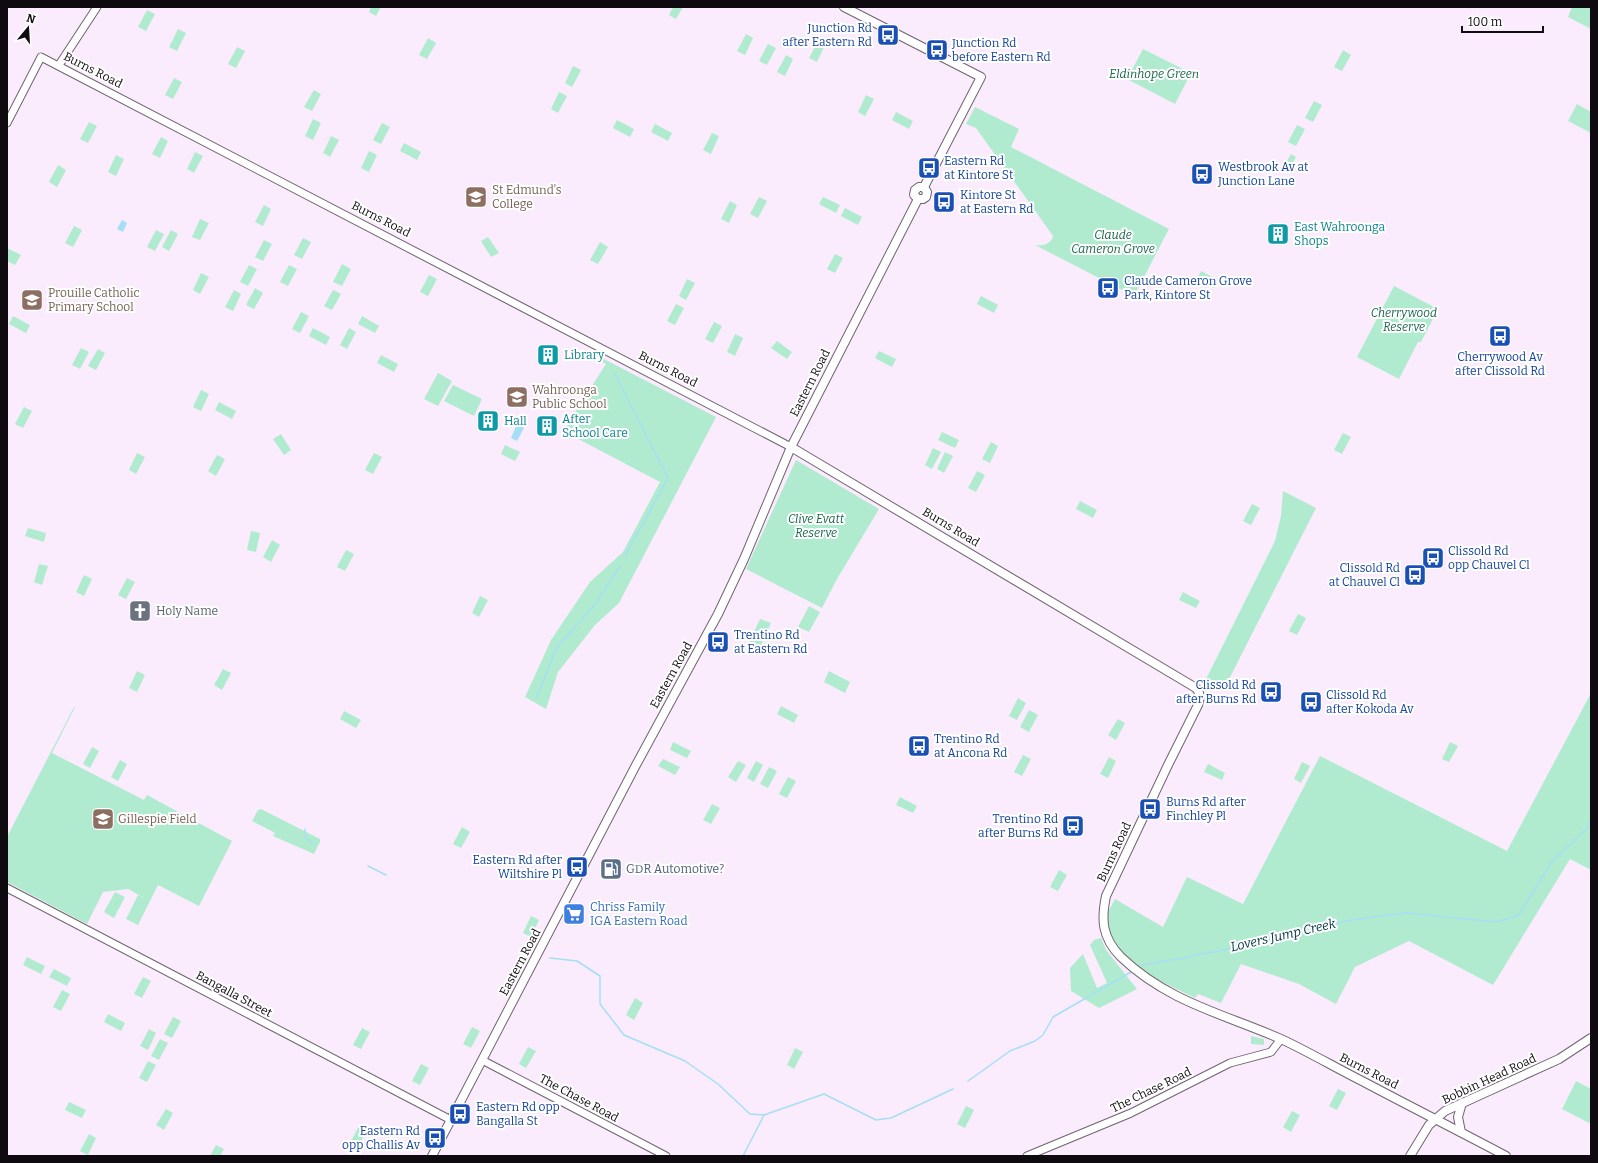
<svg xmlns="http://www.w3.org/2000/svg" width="1598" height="1163" viewBox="0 0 1598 1163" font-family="Bitter,serif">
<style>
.green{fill:#b1ebcf}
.water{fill:#a4dff6}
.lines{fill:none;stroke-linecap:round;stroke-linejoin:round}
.stream{stroke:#a4dff6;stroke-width:1.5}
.tertiary-casing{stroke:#6f6371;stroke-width:9}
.secondary-casing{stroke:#6f6371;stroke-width:10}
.tertiary{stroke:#fff;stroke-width:7}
.secondary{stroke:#fff;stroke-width:8}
.labels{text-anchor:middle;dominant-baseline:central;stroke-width:4;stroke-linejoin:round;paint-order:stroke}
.transit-label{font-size:12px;fill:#164399;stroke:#fff;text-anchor:start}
.street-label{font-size:12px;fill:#0f0a0f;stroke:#fff}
.park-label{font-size:12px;font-style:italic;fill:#1b6649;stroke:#fff}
.education-label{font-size:12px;fill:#785e54;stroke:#fff;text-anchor:start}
.culture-label{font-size:12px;fill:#0d838f;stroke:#fff;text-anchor:start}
.worship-label{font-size:12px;fill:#5b616d;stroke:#fff;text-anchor:start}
.service-label{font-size:12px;fill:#4e5e75;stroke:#fff;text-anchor:start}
.shop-label{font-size:12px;fill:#366cbe;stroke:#fff;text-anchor:start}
.water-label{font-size:13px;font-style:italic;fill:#003342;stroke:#fff}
</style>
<rect width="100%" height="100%" fill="#faecfc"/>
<!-- green -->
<g class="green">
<path d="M371 7H381L376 16 369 12Z"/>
<path d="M673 7H683L676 19 669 15Z"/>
<path d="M1572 7H1591V29L1568 17Z"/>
<path d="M147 10 155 14 146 31 138 27Z"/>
<path d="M178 29 186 33 177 51 169 47Z"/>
<path d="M746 34 753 38 745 55 737 51Z"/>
<path d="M428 38 436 43 427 59 419 55Z"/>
<path d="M818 41 825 45 817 62 809 58Z"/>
<path d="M768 44 776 48 767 65 759 61Z"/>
<path d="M237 47 245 51 236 68 228 64Z"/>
<path d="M1143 49 1191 73 1175 104 1127 79Z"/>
<path d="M1343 50 1351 55 1342 71 1334 67Z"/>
<path d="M786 55 793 59 785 76 777 72Z"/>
<path d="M573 66 581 70 572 87 565 83Z"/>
<path d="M174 78 182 82 173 99 165 95Z"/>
<path d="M314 90 321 94 312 111 304 107Z"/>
<path d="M559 92 567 96 558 113 551 109Z"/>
<path d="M866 95 874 99 865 116 858 112Z"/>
<path d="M1314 101 1322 105 1313 122 1305 118Z"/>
<path d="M1577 104 1591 112V133L1568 121Z"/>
<path d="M975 107 1019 129 1011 147 1169 229 1134 296 1035 245C1042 246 1048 245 1052 239L1053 236 976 128 966 124Z"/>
<path d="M896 112 913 121 909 129 892 120Z"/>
<path d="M313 119 321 123 313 140 305 136Z"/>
<path d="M617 120 634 129 630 137 613 128Z"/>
<path d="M89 122 97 126 88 143 80 139Z"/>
<path d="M382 123 390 127 381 144 373 140Z"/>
<path d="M655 124 672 133 668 141 651 132Z"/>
<path d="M1297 125 1305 129 1296 146 1288 142Z"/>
<path d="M712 133 719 136 711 154 703 150Z"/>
<path d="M331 136 339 140 330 157 323 153Z"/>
<path d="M161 137 168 141 160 158 152 154Z"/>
<path d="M404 143 421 152 417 160 400 151Z"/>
<path d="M369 151 377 155 369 172 361 168Z"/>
<path d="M195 152 203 156 194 173 187 169Z"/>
<path d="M1291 154 1296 157 1291 167 1285 164Z"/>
<path d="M116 155 124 159 116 176 108 172Z"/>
<path d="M58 165 66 170 57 187 49 182Z"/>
<path d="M759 197 767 201 758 218 750 214Z"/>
<path d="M823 197 840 205 836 213 819 204Z"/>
<path d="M730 201 737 205 729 223 721 219Z"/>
<path d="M264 205 271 209 263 226 255 222Z"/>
<path d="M845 208 862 217 858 225 841 216Z"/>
<path d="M200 219 209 223 200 240 192 237Z"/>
<path d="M74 226 82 230 73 247 65 243Z"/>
<path d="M156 230 164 234 155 251 147 247Z"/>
<path d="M171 230 178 234 169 251 162 247Z"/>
<path d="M488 237 499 253 491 257 481 241Z"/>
<path d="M303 238 311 242 302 259 294 255Z"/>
<path d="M264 240 272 244 263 261 255 257Z"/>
<path d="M600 242 608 247 598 264 590 260Z"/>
<path d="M7 248 21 255 15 265 7 261Z"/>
<path d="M835 254 843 258 835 273 827 269Z"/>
<path d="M342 264 351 269 342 286 333 282Z"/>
<path d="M249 265 257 269 248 286 240 282Z"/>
<path d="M289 265 297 269 288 286 280 282Z"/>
<path d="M1201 271 1218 280 1214 288 1197 279Z"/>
<path d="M201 273 209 277 200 294 193 290Z"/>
<path d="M429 275 437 279 428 296 420 292Z"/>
<path d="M687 279 695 283 686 300 679 296Z"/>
<path d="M1394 286 1438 309 1421 342H1418L1399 379 1357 357Z"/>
<path d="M255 288 263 293 254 309 246 305Z"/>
<path d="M234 290 241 294 233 311 225 307Z"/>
<path d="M333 290 341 294 332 310 324 306Z"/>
<path d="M981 296 998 305 994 313 977 304Z"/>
<path d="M676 304 684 308 675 325 667 321Z"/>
<path d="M301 312 309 316 300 333 292 329Z"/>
<path d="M13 316 30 325 26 333 9 324Z"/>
<path d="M362 316 379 326 375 333 358 324Z"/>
<path d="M714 322 722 326 713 343 705 339Z"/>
<path d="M313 328 330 337 326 345 309 336Z"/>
<path d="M349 328 356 332 347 349 340 345Z"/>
<path d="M735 334 743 338 735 356 727 352Z"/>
<path d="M777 341 792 352 787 359 771 348Z"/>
<path d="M81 348 89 352 80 369 72 365Z"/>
<path d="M98 349 105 353 96 370 88 366Z"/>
<path d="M879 351 896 359 892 367 875 358Z"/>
<path d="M381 355 398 364 394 372 377 363Z"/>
<path d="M600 357 716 417 619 603 595 625 558 672 546 709 525 697 551 640 590 582 623 552 660 482 563 431 606 364 599 360Z"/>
<path d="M438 373 452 381 438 406 424 399Z"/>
<path d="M453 385 482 399 474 416 444 401Z"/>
<path d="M201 390 209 394 201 411 193 407Z"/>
<path d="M219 402 236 411 232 419 215 410Z"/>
<path d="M24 407 32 411 23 428 15 424Z"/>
<path d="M942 432 959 440 955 448 938 440Z"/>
<path d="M1343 433 1351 437 1342 454 1334 450Z"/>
<path d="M281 434 291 450 284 455 273 439Z"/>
<path d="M991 442 998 446 990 463 982 459Z"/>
<path d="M505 445 520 452 515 461 501 454Z"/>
<path d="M933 448 941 452 932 469 925 465Z"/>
<path d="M945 452 953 456 944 473 937 469Z"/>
<path d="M137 453 145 457 136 474 129 470Z"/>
<path d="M374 453 382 457 373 474 365 470Z"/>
<path d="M217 455 225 459 216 476 208 471Z"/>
<path d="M796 460 879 509 837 579 822 608 746 569Z"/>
<path d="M977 471 985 475 976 492 968 488Z"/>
<path d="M1283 491 1316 508 1224 689 1204 683 1275 541 1281 516Z"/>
<path d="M1080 501 1097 510 1093 518 1076 509Z"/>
<path d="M1252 504 1260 508 1251 525 1243 521Z"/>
<path d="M28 528 46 533 44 542 25 536Z"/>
<path d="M251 531 260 533 256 552 247 550Z"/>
<path d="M272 540 280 545 271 562 263 557Z"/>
<path d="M346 550 354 554 345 571 337 567Z"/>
<path d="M39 564 48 566 42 585 34 582Z"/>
<path d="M84 575 92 579 84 596 76 592Z"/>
<path d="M127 578 135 582 126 599 118 595Z"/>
<path d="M1183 592 1200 601 1196 608 1179 600Z"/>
<path d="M480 596 488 600 479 617 472 613Z"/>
<path d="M809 606 820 612 809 632 798 627Z"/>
<path d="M1298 614 1306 618 1297 635 1289 631Z"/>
<path d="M760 619 771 623 760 647 749 643Z"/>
<path d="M223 669 231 673 222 690 214 685Z"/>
<path d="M137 671 145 675 137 692 129 688Z"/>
<path d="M829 671 850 682 845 693 824 682Z"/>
<path d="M1591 693V870L1570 859 1493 985 1409 941 1355 967 1336 1004 1299 984 1241 964 1221 1003 1198 994 1195 998 1152 977 1120 952 1106 929V916L1115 899 1163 927 1187 877 1243 904 1320 756 1507 851Z"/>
<path d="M1018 698 1026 703 1017 720 1009 716Z"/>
<path d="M781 706 798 715 794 723 777 714Z"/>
<path d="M74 707H75L52 753 144 800 147 795 232 841 199 906 158 885 138 925 126 919 138 895 146 899 128 889 103 892 87 924 7 882V837Z"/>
<path d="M1029 710 1038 715 1029 732 1020 727Z"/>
<path d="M344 711 361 720 356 728 340 719Z"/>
<path d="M1118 719 1125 723 1116 740 1108 735Z"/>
<path d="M673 742 691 751 687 758 670 750Z"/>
<path d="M1450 742 1458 746 1449 762 1442 759Z"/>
<path d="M92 747 99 751 90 768 83 764Z"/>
<path d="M1023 755 1031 759 1022 776 1014 772Z"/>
<path d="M1109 757 1116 761 1108 778 1100 774Z"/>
<path d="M663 759 680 767 675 775 658 766Z"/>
<path d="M120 760 127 764 118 781 111 777Z"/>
<path d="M738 761 746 765 736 782 728 777Z"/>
<path d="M756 761 763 765 754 782 747 778Z"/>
<path d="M1302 762 1310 766 1301 783 1294 779Z"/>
<path d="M1208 764 1225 773 1222 780 1204 772Z"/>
<path d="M769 767 777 771 768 788 760 784Z"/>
<path d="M788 777 796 781 787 798 779 794Z"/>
<path d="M900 797 917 806 913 813 896 805Z"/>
<path d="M712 804 720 808 711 824 703 820Z"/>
<path d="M261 809 320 839V842L314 854 273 836 275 833 252 821 258 810Z"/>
<path d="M462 827 470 832 461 848 453 844Z"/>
<path d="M1059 870 1067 875 1058 891 1050 887Z"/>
<path d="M115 892 125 897 114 918 104 912Z"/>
<path d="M531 916 539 920 531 937 523 933Z"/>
<path d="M1101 938 1106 950 1137 989 1099 1008 1071 991 1070 968 1083 954 1097 988 1107 983 1090 945 1094 940Z"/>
<path d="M27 957 45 966 41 974 23 965Z"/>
<path d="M54 969 71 978 67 986 49 977Z"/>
<path d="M143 977 151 981 142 998 134 994Z"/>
<path d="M62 990 70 994 61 1011 53 1007Z"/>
<path d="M635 998 643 1003 634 1020 626 1015Z"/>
<path d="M108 1014 125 1023 121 1031 104 1022Z"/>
<path d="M173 1017 181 1021 172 1038 164 1034Z"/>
<path d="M472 1027 480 1031 471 1048 463 1044Z"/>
<path d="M362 1028 370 1032 361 1049 353 1045Z"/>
<path d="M149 1029 156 1033 148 1050 140 1046Z"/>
<path d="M1251 1036 1264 1039V1045L1251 1044Z"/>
<path d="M160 1039 168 1043 159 1060 151 1056Z"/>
<path d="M528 1047 536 1051 526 1068 519 1064Z"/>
<path d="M795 1048 803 1052 794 1069 787 1065Z"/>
<path d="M148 1061 156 1065 147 1082 139 1078Z"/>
<path d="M421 1064 429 1068 420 1085 412 1081Z"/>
<path d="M1576 1081 1591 1089V1120L1589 1123 1562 1109Z"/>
<path d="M1338 1089 1346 1093 1337 1110 1329 1106Z"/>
<path d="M69 1102 86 1110 82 1118 65 1110Z"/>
<path d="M966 1106 974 1110 965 1128 957 1124Z"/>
<path d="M166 1109 173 1113 164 1130 156 1125Z"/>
<path d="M1292 1111 1300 1115 1291 1132 1283 1127Z"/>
<path d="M359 1126 367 1130 358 1147 350 1143Z"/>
<path d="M89 1134 96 1138 88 1155 80 1151Z"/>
<path d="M216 1145 224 1149 220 1156H210Z"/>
</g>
<!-- water -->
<g class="water">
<path d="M122 220 127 223 123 232 117 229Z"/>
<path d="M517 424 524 428 517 441 511 438Z"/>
</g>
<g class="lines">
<!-- stream -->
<g class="stream">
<path d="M615 374 668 478 625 556"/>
<path d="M537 697 557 647 597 602 620 566"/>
<path d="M305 829V837L314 845"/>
<path d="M368 866 386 875"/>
<path d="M550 958 577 961 600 976V1004L624 1035 685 1061 718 1084 750 1114 764 1115 824 1094 876 1120 891 1118 953 1089"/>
<path d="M1142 965 1183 958 1267 941 1307 927 1366 918 1406 913 1496 922 1519 915 1550 864 1588 827 1591 820"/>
<path d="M968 1081 1010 1051 1035 1041 1043 1035 1053 1017 1131 972"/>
<path d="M743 1156 764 1115"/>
</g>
<!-- tertiary casing -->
<g class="tertiary-casing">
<g id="tertiary">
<path d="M59 65 97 7"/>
<path d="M7 123 41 57 791 447"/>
<path d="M7 888 451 1120"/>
<path d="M482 1060 666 1156"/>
<path d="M1027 1156 1131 1113 1230 1063 1271 1052 1281 1039"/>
</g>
</g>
<!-- secondary casing -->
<g class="secondary-casing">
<g id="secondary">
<path d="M844 7 981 77 924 187"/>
<path d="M918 199 914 195 915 190 919 187H924"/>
<path d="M918 199H923L926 197 927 192 924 187"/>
<path d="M791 447 1196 688C1201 694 1200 698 1198 705L1168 765 1106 896C1101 920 1102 938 1121 957 1168 1002 1224 1014 1281 1039 1309 1052 1336 1068 1364 1082 1411 1107 1459 1131 1506 1156"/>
<path d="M1461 1132 1458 1117 1462 1103"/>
<path d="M432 1156 636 765 718 614 744 559 791 447 918 199"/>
<path d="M1410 1156 1429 1125 1445 1111 1559 1059 1591 1038"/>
</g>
</g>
<!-- tertiary -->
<use href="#tertiary" class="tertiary"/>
<!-- secondary -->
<use href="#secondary" class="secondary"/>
</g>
<!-- icons -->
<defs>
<g id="bus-square" transform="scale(1.15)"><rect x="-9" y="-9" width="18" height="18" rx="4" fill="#1a4fb4" stroke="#fff"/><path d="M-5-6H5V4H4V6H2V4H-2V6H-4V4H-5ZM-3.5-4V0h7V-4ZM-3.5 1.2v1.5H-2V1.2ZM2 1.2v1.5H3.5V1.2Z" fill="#fff"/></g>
<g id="school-square" transform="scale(1.15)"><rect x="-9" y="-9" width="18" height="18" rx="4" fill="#8d6e63" stroke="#fff"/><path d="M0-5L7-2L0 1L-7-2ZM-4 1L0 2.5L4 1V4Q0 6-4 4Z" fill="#fff"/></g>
<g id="building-square" transform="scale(1.15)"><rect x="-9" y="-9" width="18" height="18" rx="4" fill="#0f9aa8" stroke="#fff"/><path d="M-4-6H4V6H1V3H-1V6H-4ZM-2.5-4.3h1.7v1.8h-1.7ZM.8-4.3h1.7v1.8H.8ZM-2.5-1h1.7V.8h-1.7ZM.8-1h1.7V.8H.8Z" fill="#fff"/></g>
<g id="church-square" transform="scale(1.15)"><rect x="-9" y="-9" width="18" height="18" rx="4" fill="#6b7280" stroke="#fff"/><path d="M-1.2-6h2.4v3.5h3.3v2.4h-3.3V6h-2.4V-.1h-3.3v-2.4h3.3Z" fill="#fff"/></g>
<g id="fuel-square" transform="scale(1.15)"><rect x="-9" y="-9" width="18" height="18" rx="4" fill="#5c6f8a" stroke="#fff"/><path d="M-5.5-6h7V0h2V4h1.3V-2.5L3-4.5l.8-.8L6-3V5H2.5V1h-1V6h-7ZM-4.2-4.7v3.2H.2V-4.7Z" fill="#fff"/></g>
<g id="supermarket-square" transform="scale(1.15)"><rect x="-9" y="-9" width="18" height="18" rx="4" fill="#3f7fe0" stroke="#fff"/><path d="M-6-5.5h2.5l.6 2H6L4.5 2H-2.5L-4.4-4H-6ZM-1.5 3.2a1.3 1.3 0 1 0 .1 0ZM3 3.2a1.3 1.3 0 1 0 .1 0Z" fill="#fff"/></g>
</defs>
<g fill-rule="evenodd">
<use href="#bus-square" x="888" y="35"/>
<use href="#bus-square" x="937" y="50"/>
<use href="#bus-square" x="929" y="168"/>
<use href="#bus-square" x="1202" y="174"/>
<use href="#school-square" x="476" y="197"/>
<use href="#bus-square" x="944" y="202"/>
<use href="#building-square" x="1278" y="234"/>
<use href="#bus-square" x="1108" y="288"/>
<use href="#school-square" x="32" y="300"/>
<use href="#bus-square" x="1500" y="336"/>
<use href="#building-square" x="548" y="355"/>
<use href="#school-square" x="517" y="397"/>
<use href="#building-square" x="488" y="421"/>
<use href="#building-square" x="547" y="426"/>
<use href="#bus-square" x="1433" y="558"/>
<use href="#bus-square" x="1415" y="575"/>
<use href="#church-square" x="140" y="611"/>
<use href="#bus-square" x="718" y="642"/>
<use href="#bus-square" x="1271" y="692"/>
<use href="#bus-square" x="1311" y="702"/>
<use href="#bus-square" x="919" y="746"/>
<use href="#bus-square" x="1150" y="809"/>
<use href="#school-square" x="103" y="819"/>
<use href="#bus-square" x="1073" y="826"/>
<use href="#bus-square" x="577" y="867"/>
<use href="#fuel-square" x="611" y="869"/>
<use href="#supermarket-square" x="574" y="914"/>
<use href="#bus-square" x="460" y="1114"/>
<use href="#bus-square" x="435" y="1138"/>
</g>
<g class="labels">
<!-- transit labels -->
<g class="transit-label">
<text x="872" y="28" text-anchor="end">Junction Rd<tspan x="872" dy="14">after Eastern Rd</tspan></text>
<text x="952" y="43">Junction Rd<tspan x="952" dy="14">before Eastern Rd</tspan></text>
<text x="944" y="161">Eastern Rd<tspan x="944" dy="14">at Kintore St</tspan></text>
<text x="1218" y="167">Westbrook Av at<tspan x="1218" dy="14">Junction Lane</tspan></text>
<text x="960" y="195">Kintore St<tspan x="960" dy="14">at Eastern Rd</tspan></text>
<text x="1124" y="281">Claude Cameron Grove<tspan x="1124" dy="14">Park, Kintore St</tspan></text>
<text x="1500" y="357" text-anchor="middle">Cherrywood Av<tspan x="1500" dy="14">after Clissold Rd</tspan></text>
<text x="1448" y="551">Clissold Rd<tspan x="1448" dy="14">opp Chauvel Cl</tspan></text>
<text x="1400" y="568" text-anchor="end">Clissold Rd<tspan x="1400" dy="14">at Chauvel Cl</tspan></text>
<text x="734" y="635">Trentino Rd<tspan x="734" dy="14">at Eastern Rd</tspan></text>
<text x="1256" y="685" text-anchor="end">Clissold Rd<tspan x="1256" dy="14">after Burns Rd</tspan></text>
<text x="1326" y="695">Clissold Rd<tspan x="1326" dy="14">after Kokoda Av</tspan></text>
<text x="934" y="739">Trentino Rd<tspan x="934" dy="14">at Ancona Rd</tspan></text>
<text x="1166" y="802">Burns Rd after<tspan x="1166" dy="14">Finchley Pl</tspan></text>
<text x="1058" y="819" text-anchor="end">Trentino Rd<tspan x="1058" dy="14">after Burns Rd</tspan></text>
<text x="562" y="860" text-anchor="end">Eastern Rd after<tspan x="562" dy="14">Wiltshire Pl</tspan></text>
<text x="476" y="1107">Eastern Rd opp<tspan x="476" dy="14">Bangalla St</tspan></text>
<text x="420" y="1131" text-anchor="end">Eastern Rd<tspan x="420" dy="14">opp Challis Av</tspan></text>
</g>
<!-- street labels -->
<g class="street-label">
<text transform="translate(93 70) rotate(27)">Burns Road</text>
<text transform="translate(381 219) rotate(27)">Burns Road</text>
<text transform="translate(668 369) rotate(27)">Burns Road</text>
<text transform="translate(810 383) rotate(-63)">Eastern Road</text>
<text transform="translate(951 527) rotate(31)">Burns Road</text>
<text transform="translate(671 675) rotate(-61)">Eastern Road</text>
<text transform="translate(1114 852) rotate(-65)">Burns Road</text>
<text transform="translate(520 962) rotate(-62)">Eastern Road</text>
<text transform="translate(234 994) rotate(28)">Bangalla Street</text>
<text transform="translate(1369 1071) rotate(27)">Burns Road</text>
<text transform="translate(1489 1079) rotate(-25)">Bobbin Head Road</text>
<text transform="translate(1151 1090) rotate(-26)">The Chase Road</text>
<text transform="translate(579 1098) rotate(28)">The Chase Road</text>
</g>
<!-- park labels -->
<g class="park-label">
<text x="1154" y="74">Eldinhope Green</text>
<text x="1113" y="235">Claude<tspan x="1113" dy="14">Cameron Grove</tspan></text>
<text x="1404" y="313">Cherrywood<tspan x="1404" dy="14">Reserve</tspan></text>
<text x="816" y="519">Clive Evatt<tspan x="816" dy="14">Reserve</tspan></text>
</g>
<!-- education labels -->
<g class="education-label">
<text x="492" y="190">St Edmund's<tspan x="492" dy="14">College</tspan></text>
<text x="48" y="293">Prouille Catholic<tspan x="48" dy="14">Primary School</tspan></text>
<text x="532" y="390">Wahroonga<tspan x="532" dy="14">Public School</tspan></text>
<text x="118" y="819">Gillespie Field</text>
</g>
<!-- culture labels -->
<g class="culture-label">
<text x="1294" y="227">East Wahroonga<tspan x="1294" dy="14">Shops</tspan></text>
<text x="564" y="355">Library</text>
<text x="562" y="419">After<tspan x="562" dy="14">School Care</tspan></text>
<text x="504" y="421">Hall</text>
</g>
<!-- worship labels -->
<g class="worship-label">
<text x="156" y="611">Holy Name</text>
</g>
<!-- service labels -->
<g class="service-label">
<text x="626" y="869">GDR Automotive?</text>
</g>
<!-- shop labels -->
<g class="shop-label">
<text x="590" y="907">Chriss Family<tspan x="590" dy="14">IGA Eastern Road</tspan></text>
</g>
<!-- water labels -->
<g class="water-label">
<text transform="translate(1283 935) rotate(-13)">Lovers Jump Creek</text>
</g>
</g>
<!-- border -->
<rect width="1598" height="1163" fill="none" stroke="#0f0a0f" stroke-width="16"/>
<!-- north arrow -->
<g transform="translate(28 28) rotate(18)" stroke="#ffffff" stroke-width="3" paint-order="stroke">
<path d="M0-3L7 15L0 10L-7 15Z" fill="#0f0a0f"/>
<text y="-6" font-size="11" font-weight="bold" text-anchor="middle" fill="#0f0a0f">N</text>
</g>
<!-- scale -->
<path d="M1462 26v6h81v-6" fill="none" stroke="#0f0a0f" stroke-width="2"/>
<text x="1468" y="26" font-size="12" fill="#0f0a0f" stroke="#ffffff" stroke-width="3" paint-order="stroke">100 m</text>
</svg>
